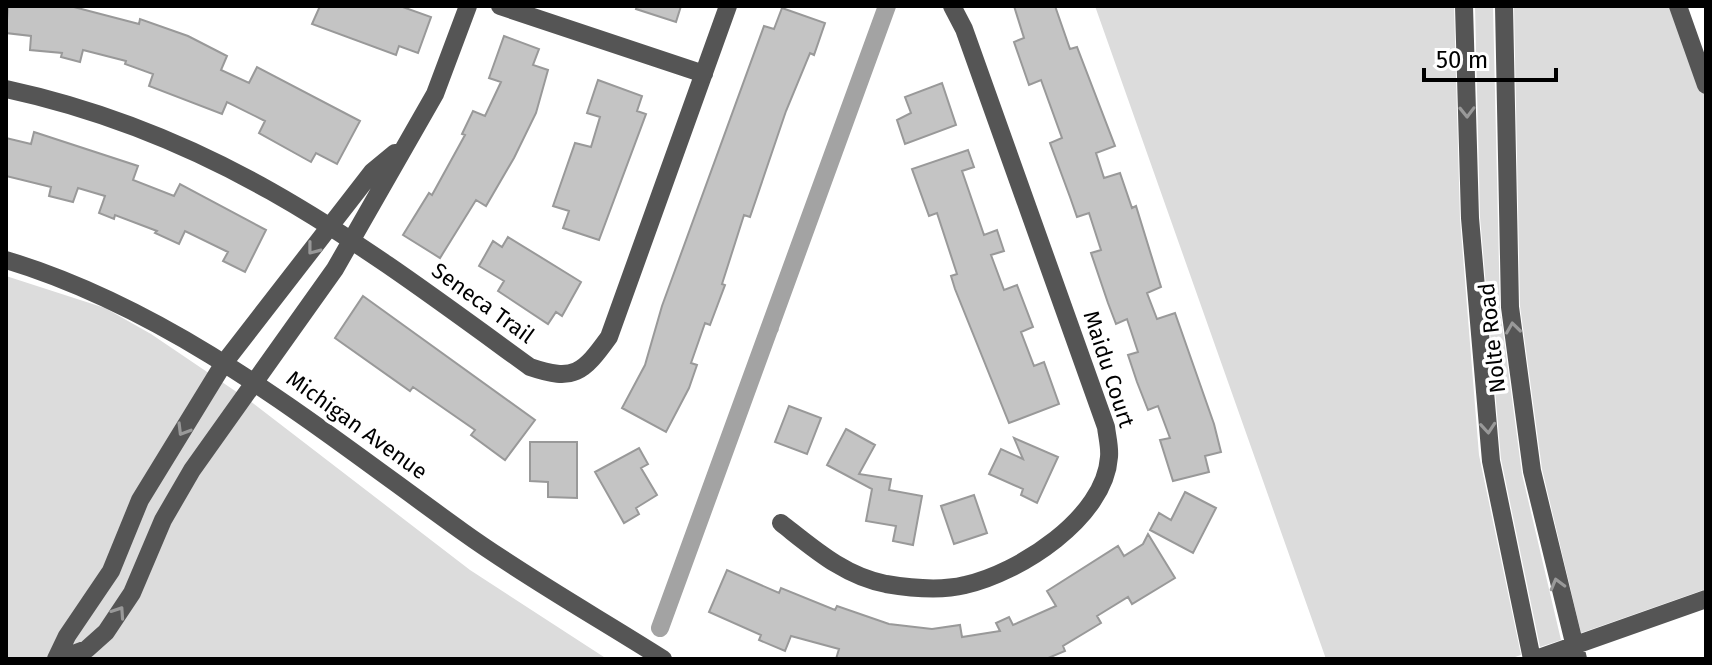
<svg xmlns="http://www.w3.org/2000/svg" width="1712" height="665" viewBox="0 0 1712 665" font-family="'Fira Sans',sans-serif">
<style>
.green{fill:#dcdcdc}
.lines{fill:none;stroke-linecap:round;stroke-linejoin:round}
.stream{stroke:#a3a3a3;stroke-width:5}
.canal{stroke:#a3a3a3;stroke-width:18}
.building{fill:#c4c4c4;stroke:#999;stroke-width:2}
.minor{stroke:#555;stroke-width:18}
.oneway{stroke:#999}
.labels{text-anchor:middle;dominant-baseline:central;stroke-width:7;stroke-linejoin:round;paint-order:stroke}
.street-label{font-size:22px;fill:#000;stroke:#fff}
</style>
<rect width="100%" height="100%" fill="#fff"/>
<path class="green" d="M1095,6h359l6,213 19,236 42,200 -12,4h-183z
M1475,6h18l7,303 22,165 39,166 -21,7 -39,-188 -21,-242z
M1514,6h160l32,89v494l-125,44 -39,-164 -22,-163z
M6,276l99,32 46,26 99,67 220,169 137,89h-601z"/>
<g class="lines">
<path class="stream" d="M771,328l5,2"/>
<path class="canal" d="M660,628l227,-622"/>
</g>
<path class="building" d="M8,6h62l69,18 1,-5 48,17 39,20 -6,14 28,13 8,-16 103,54 -23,43 -21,-11 -5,9 -52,-29 6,-12 -38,-19 -5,12 -73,-28 4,-12 -28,-10 1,-3 -43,-11 -3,12 -19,-5 1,-4 -32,-3 1,-14 -25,-3z
M320,6h80l31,11 -13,36 -19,-7 -3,9 -84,-31z
M637,6h44l-5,16 -40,-13z
M1014,6h41l15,43 7,-2 38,99 -19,7 8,25 16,-5 12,35 4,-2 25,81 -14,6 10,26 18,-6 39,111 7,28 -16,4 4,16 -36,9 -13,-41 10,-2 -12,-32 -10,4 -11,-28 -9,-27 10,-3 -11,-33 -11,5 -8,-21 -17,-50 10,-3 -12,-37 -12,4 -7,-20 -20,-54 12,-5 -21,-58 -12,5 -15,-43 10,-4z
M782,8l43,15 -11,32 -4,-2 -24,58 -36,106 -6,-2 -22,69 3,1 -15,40 -5,-2 -14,40 6,2 -8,23 -23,44 -44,-24 23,-43 17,-59 102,-280 10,3z
M504,36l35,13 -6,16 15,5 -12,43 -22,45 -28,48 -10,-6 -36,58 -37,-23 26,-42 3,2 33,-60 -3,-1 11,-23 12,5 16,-34 -12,-4z
M598,80l44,16 -5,15 9,3 -47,126 -36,-12 6,-17 -16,-5 22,-63 16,4 9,-30 -13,-4z
M942,83l14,42 -51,19 -8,-24 14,-7 -6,-16z
M34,132l104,34 -5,14 41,16 6,-12 86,46 -21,42 -22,-11 5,-9 -43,-21 -6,13 -24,-11 2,-2 -42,-16 -1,4 -15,-6 6,-17 -27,-8 -5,14 -24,-6 2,-9 -45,-11v-38l25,6z
M968,150l6,17 -12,4 22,64 13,-5 7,21 -13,4 13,35 13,-5 16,42 -12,5 13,34 10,-4 15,42 -50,19 -54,-134 -4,-13 6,-2 -20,-61 -8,3 -17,-47z
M508,237l73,45 -19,34 -6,-4 -8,12 -50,-33 6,-10 -25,-15 14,-25 9,6z
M363,296l172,124 -30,40 -34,-25 4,-5 -62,-43 -3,4 -75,-53z
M789,406l32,12 -14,36 -32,-12z
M846,429l29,16 -16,29 32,5 -2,11 33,6 -9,49 -20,-4 3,-15 -30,-5 6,-32 -45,-24z
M1014,438l44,19 -21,46 -16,-8 2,-6 -34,-15 12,-25 22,10z
M530,442h47v56l-29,-1v-15l-18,-1z
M639,448l9,16 -7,4 16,27 -21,13 3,6 -15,9 -29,-51z
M1185,492l31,16 -23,45 -43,-23 9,-17 12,7z
M974,495l13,38 -33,11 -13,-38z
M1148,534l27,44 -43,26 -4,-7 -31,19 4,7 -38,23 2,5 -19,8h-210l3,-10 -48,-13 -6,15 -26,-11 2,-5 -52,-23 18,-42 52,23 2,-5 54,22 2,-4 52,18 43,5 28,-4 2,12 38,-6 -4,-8 13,-6 4,8 43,-19 -9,-15 71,-45 6,10 19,-12z"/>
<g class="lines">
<path class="minor" d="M500,6l204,68
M1464,6l6,212 21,243 41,198
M1504,6l6,301 22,164 46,188
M1678,6l28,79
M6,89c213,46 352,153 524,278 44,15 53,6 79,-30l119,-331
M6,260c172,52 313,169 457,272 64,46 134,85 200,127
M781,523c32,25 63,53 105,61 24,4 55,7 79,1 54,-12 140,-67 144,-128 1,-10 -2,-21 -3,-30l-142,-398 -12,-23
M56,659l11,-23 44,-65 29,-71 84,-137 148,-191 23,-19
M60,659l27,-10 19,-17 26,-39 31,-73 29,-50 143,-201 100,-175 33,-88
M1536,659l170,-60"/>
</g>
<defs><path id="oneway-chevron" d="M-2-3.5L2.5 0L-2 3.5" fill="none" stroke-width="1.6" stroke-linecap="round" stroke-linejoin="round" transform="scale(2)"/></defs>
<g class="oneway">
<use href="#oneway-chevron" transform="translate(1467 112) rotate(89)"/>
<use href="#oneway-chevron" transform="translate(313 249) rotate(128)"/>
<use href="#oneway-chevron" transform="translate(1513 328) rotate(-98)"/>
<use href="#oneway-chevron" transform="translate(1488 428) rotate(85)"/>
<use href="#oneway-chevron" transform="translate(183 430) rotate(121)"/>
<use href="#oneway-chevron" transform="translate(1557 584) rotate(-105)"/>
<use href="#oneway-chevron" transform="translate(119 612) rotate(-56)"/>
</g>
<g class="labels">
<g class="street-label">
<text transform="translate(483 303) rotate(36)">Seneca Trail</text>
<text transform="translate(1492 338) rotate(-96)">Nolte Road</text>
<text transform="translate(1109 369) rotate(72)">Maidu Court</text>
<text transform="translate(357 425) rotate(36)">Michigan Avenue</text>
</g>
</g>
<rect width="1712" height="665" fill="none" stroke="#000000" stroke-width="16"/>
<path d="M1424 68v12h132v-12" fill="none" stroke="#000000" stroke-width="4"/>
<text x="1436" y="68" font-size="24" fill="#000000" stroke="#ffffff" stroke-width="6" paint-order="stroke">50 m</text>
</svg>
